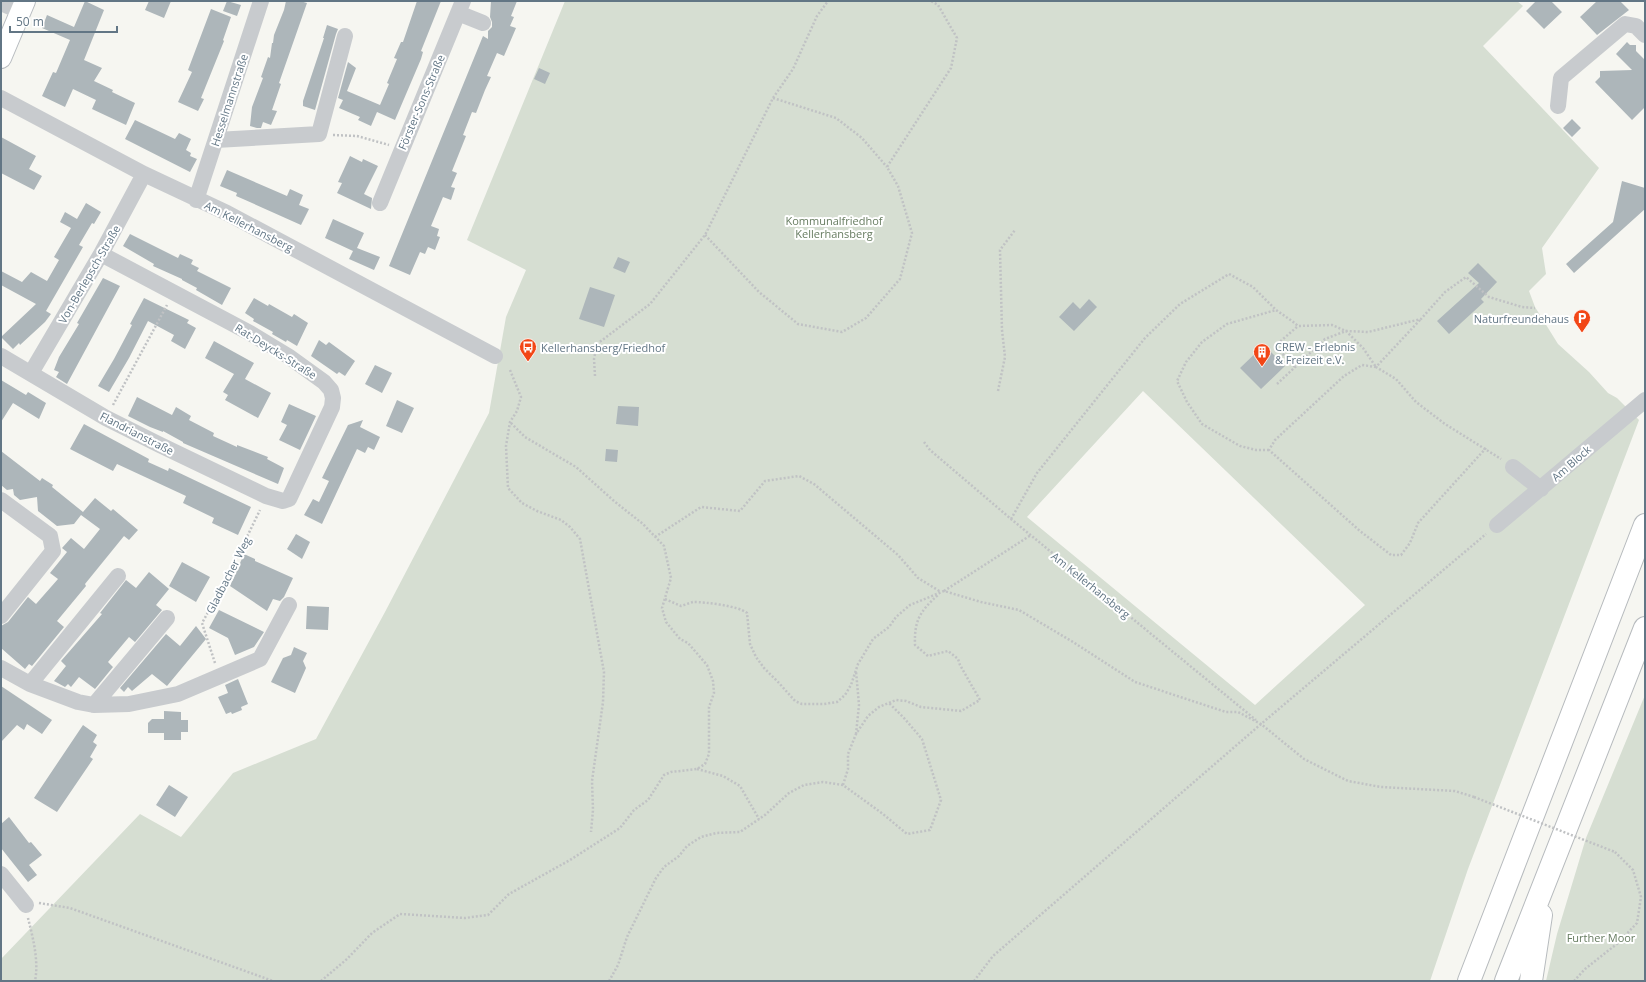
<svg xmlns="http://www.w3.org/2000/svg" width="1646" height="982" viewBox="0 0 1646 982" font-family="'Open Sans',sans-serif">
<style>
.green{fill:#d6ded2;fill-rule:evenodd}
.building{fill:#adb6ba}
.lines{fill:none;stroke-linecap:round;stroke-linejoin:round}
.major-casing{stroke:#b8bcc0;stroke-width:22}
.highway-casing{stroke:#b7bbbe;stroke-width:24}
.path{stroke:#c0c2c4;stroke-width:2.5;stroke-dasharray:2 2;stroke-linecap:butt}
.minor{stroke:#c8cbce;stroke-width:16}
.major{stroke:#fff;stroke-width:20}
.highway{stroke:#fff;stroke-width:22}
.path-bridge{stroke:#c0c2c4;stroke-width:2.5;stroke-dasharray:2 2;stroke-linecap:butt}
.labels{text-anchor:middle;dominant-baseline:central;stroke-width:4;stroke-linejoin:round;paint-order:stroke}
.street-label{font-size:11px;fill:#627685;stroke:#fff}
.park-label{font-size:11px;fill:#677c61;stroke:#fff}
.poi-label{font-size:11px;fill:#627685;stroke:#fff;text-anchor:start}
</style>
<rect width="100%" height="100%" fill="#f6f6f1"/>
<path class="green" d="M565,1h952l6,5 -40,40 116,122 -57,80 4,26 -17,17 6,16 23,37 31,28 19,21 9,5 22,22 -171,449 -38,112h-1429v-22l139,-145 41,23 52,-64 83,-34 69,-127 104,-199 17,-96 20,-47 -59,-30zM1143,391l222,214 -110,100 -228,-188z
M1645,695v286h-99l11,-47 29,-96z"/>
<path class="building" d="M85,1l19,9 -20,50 18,8 -8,13 19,9 -1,2 23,11 -9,22 -34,-16 4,-9 -23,-11 -8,18 -23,-11 11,-24 3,1 14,-33 -28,-12 5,-13 27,12z
M149,1h22l-7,17 -19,-8z
M227,1l14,4 -4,11 -14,-5z
M286,1h14l7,2 -28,80 2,1 -9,26 5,1 -6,14 -8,-3 -2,6h-4l-7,-2 2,-19 11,-29 -2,-1 7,-20 2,1 2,-15h1l1,-8 10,-25z
M417,1h24l-20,50 2,1 -2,7 -26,61 -18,-8 -6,14 -13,-6 2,-3 -21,-9 4,-8 -5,-2 10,-36 8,6 -9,23 33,14 9,-21 -2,-1 10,-24 -3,-1 7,-16h2z
M491,1h26l-6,15 3,1 -4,9 6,2 -12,28 -7,-3 -10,23 4,1 -6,13 -9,23 -4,-1 -9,23 3,1 -14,35 5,2 -6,14 4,1 -4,12 -8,-3 -12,29 8,3 -2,7 3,1 -5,13 -7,-3 -3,7 -5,-2 -10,23 -21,-9 94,-230 5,3v-8l4,-4v-5l-2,-5z
M1536,1h15l11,11 -18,17 -18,-18z
M1597,1h23l9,9 -32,25 -17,-18z
M211,9l20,8 -8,23 1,1 -23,57 3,1 -6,12 -20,-9 14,-30 -4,-2z
M327,25l11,4 -2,5 -21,76 -12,-4v-5l21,-63h-1z
M1627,42l3,3h6v6l9,9v47l-13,13 -37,-38 5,-5v-6l32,-1 -16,-16z
M539,68l11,5 -5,11 -11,-5z
M1572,119l9,9 -9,9 -9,-9z
M135,120l40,19 4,-6 12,6 -5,11 5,3 -1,3 7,3 -7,13 -65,-33z
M1,137l35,19 -7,13 13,7 -8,14 -33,-17z
M350,156l12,6 1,-3 15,7 -14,28 8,4 -1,11 -34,-16 5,-10 -4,-1z
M227,170l60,26 3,-7 13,6 -4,10 10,4 -8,16 -58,-26 -7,-3 1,-3 -17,-7z
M1622,181l23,7v21l-71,64 -8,-9 47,-42z
M86,203l15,9 -7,12 -2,-1 -13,22 4,2 -37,64 5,3 -6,8 -25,23 -1,-2 -6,6 -12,-12 35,-33 -35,-19v-14l21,11 9,-10 16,9 12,-21 -5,-3 17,-29 -11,-6 5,-10 12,7z
M333,219l31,14 -7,15 23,9 -6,13 -25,-11 4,-8 -28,-13z
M130,234l48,24 2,-4 13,6 -2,4 8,4 -2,3 34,17 -9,17 -26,-15 1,-2 -15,-8v-1l-29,-13 1,-2 -31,-18z
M618,257l12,5 -5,11 -12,-5z
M1478,263l19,19 -16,17 3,3 -35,32 -12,-13 42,-38 -11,-10z
M103,278l17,8 -53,98 -11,-7 3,-5 -5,-2 5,-13 20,-33 -2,-1z
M590,287l25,8 -11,32 -25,-8z
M144,298l45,22 -2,3 9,5 -11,21 -14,-8 3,-6 -26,-14 -19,37 -20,34 -11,-6 16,-27 18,-34 -2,-1z
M254,298l14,8 1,-2 23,13 2,-3 14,9 -11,23 -10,-6 -1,2 -14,-8 1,-2 -20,-11 1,-2 -9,-6z
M1089,299l8,8 -23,24 -15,-14 14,-15 7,7z
M319,340l7,5 3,-3 26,19 -10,15 -6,-4 -2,2 -26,-18z
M214,341l40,22 -9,16 26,14 -13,25 -33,-18 3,-5 -5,-3 11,-18 -29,-16z
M1264,345l21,21 -24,23 -21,-21z
M375,365l17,8 -10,20 -17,-9z
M1,380l25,15 2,-3 18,11 -7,16 -26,-16 -12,19z
M137,397l35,18 4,-8 15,9 -2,4 25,13 -1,3 24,11v-2l31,12 -1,2 17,9 -6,16 -95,-41v-1l-20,-11v1l-13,-5 -22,-11z
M397,400l17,8 -12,25 -16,-7z
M289,404l27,12 -16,34 -21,-10 8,-15 -6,-3z
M618,406l21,1 -1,19 -22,-2z
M363,420l-3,7 20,10 -6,13 -6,-3 -3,6 -8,-4 -35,75 -18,-9 9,-16 6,3 10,-21 -7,-3 26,-53z
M84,424l65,35 -1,3 20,9 1,-3 82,39 -13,28 -26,-12 2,-5 -31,-15 3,-7 -69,-32 -4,7 -43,-22z
M606,449l12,1 -1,12 -12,-1z
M1,451l39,30 2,-3 11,7 -1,2 31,25 12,-14 16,13 2,-2 25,21 -9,10 -5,-4 -39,48 1,2 -29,35 7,6 -32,39 -3,-2 -4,5 -24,-21v-22l7,-4 20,-25 8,7 22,-25 -8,-6 17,-21 -5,-4 9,-10 13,11 16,-20 -19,-14 -7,9 -17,2 -19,-15 -1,-14 -17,3 -6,-5 -1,-6 -6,1 -6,-5z
M296,534l14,8 -8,17 -15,-10z
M244,554l11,5v2l38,17 -9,19 -4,4 -7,-2 -6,12 -37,-25z
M182,562l28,15 -14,25 -27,-16z
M149,572l20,17 -13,16 6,5 -27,32 -6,-5 -21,25 5,5 -18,22 -16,-12 -8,10 -3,-3 -3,3 -11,-6 12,-15 -5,-5 41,-47 -2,-1 26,-33 10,8z
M307,606l22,1 -1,23 -22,-1z
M219,610l45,22 -10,15 -19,8 -7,-17 -19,-10z
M196,626l10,13 -39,47 -15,-12 -20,17 -4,-4 -4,5 -4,-4 46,-54 14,12z
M294,647l13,6 -4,8 3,7 -11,25 -24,-11 12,-24 8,-3z
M238,679l10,25 -7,3 1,3 -10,4 -1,-2 -5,2 -8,-17 10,-4 -3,-8z
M1,686l51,34 -10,14 -15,-10 -3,6 -7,-5 -16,17z
M164,711l17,1v8h7v12h-7v8h-17v-7h-16v-10l4,-4h12z
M83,725l14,10 -4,7 4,3 -7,12 3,2 -36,53 -23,-14z
M169,785l19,12 -13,20 -19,-12z
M9,817l20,26 2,-1 11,13 -13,10 8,10 -9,7 -27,-34v-24z"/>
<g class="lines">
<g class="major-casing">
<path id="major" d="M1,58l24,-57"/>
</g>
<g class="highway-casing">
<path id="highway" d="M1469,981l176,-456
M1506,981l139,-353
M1531,981l10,-66"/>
</g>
<path class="path" d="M773,98l63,20 26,20 25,29
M333,135l24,1 32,9
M705,235l54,57 39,32 44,8 24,-14 34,-39 12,-46 -14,-47 -11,-19 64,-99 6,-30 -19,-33 -7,-4
M1420,320l-44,47 20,12 20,23 29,22 56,35
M1295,367l-20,-21 23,-20
M1376,367l-14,-2 -18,11 -69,64 -6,10 91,81 31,24h10l9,-12 8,-20 68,-75
M510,370l11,27 -4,14 -7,11 -4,24 2,42 14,15 15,8 24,9 9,7 10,12 24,133 -1,30 -11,79 1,29 -2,22
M595,376l-1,-17 3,-15 53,-40 55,-69 68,-137 20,-29 24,-53 11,-15
M1277,384l48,-45 21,-8 17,17 13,19
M998,391l7,-34 -3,-27 -2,-80 15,-20
M113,405l54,-100
M924,442l6,8 81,69 245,201
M1269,450h-13l-16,-4 -38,-22 -15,-22 -10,-21 9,-19 16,-20 25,-18 49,-14
M1011,519l26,-46 108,-135 35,-34 49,-30 24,13 23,23 16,11 6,5 34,-1 14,6 22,1 53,-13 24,-27 21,-15 23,20 33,10 13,1
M655,537l46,-30 39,4 25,-30 34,-5 15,8 84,71 20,23 23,14
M944,591l87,-56
M665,599l16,7c4,-1 8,-3 12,-4 12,0 46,4 54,11l3,31 6,13 8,11 15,15 16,18 7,3h22l13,-2 8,-7 6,-10 7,-21 15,-25 16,-12 7,-10 14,-12 34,-14 37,11 38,8 54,32 62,40 91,30h12l23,12 43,35 44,22 33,6 74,4 19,6
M215,663l-13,-40 24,-43 34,-70
M856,734l3,-29 -3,-34
M697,769l26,7 17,10 19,33
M843,785l5,-16v-15l8,-20 12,-18 11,-9 17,-7 10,1 15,6 40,4 19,-11 -20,-35 -2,-6 -10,-8 -20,5 -13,-11c-1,-24 5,-34 23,-50
M39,903l31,5 203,73
M28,918c5,20 11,43 7,63
M321,981l26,-22 25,-26 28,-19 65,4 23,-3 21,-21 61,-34 50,-32 14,-18 14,-10 16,-25 7,-3 26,-3 8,-5 4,-10v-47l5,-14 -1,-12 -6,-16 -19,-22 -8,-4 -14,-17 -4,-14 9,-30 -7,-32 -21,-22 -29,-23 -38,-34 -51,-30 -15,-15
M609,981l9,-16 9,-28 29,-59 8,-11 15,-11 8,-10 14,-9 15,-4 24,-1 25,-17 24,-22 15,-8 19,-3 20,3 40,29 24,20 23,-4 11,-30 -19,-61 -18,-21 -15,-15
M974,981l19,-25 268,-232 225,-190
M1574,981l11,-12 33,-26 19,-20 4,-26 -8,-27 -18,-18"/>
<path class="minor" d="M1,3l20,9
M458,13l25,10
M1,98l143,76 83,39 268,143
M1558,106l3,-28 64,-54 11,2 9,9
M216,140l103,-6 26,-98
M196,200l65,-199
M380,203l83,-202
M1,356l105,62 54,27 106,51 17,5 6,-2 43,-92 1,-9 -2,-8 -7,-8 -36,-26 -38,-23 -149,-79
M31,373l70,-119 43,-80
M1513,467l28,22
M1,500l49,36 3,15 -52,65
M1497,525l148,-125
M1,668l29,16 48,18 16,3 35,-1 49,-10 82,-35 29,-54
M30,684l88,-108
M94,705l73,-87
M1,874l25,31"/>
<use href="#major" class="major"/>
<use href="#highway" class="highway"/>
<path class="path-bridge" d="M1474,797l141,55"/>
</g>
<defs>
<g id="parking-pin" transform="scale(0.9)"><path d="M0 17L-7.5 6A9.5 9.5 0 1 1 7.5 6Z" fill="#f24616" stroke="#fff"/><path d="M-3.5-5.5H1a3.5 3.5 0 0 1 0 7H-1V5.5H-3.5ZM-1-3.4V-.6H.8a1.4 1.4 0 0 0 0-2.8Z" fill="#fff"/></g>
<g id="bus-pin" transform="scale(0.9)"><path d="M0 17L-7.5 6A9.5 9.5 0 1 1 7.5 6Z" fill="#f24616" stroke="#fff"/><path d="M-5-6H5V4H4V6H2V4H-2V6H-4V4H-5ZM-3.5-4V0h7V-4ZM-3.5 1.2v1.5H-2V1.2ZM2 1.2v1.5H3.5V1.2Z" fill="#fff"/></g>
<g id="building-pin" transform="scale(0.9)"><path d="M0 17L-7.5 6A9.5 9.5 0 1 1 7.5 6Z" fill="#f24616" stroke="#fff"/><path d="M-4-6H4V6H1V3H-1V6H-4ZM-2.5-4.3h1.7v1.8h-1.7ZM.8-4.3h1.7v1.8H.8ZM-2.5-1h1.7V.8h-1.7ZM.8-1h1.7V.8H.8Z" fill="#fff"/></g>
</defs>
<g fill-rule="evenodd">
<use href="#parking-pin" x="1582" y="318"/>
<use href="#bus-pin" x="528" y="347"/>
<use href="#building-pin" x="1262" y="352"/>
</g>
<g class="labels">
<g class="street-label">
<text transform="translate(229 100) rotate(-72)">Hesselmannstraße</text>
<text transform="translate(421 102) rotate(-67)">Förster-Sons-Straße</text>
<text transform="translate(249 226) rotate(27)">Am Kellerhansberg</text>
<text transform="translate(89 274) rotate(-60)">Von-Berlepsch-Straße</text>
<text transform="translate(276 351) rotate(32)">Rat-Deycks-Straße</text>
<text transform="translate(137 433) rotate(27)">Flandrianstraße</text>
<text transform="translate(1571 463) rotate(-41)">Am Block</text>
<text transform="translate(228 575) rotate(-63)">Gladbacher Weg</text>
<text transform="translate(1091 585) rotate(39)">Am Kellerhansberg</text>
</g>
<g class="park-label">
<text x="834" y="220">Kommunalfriedhof<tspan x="834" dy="13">Kellerhansberg</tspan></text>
<text x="1601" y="937">Further Moor</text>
</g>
<g class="poi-label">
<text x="1569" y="318" text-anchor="end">Naturfreundehaus</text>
<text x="1275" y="346">CREW - Erlebnis<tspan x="1275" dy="13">&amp; Freizeit e.V.</tspan></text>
<text x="541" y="347">Kellerhansberg/Friedhof</text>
</g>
</g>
<rect width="1646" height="982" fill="none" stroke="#627685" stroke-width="4"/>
<path d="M10 26v6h107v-6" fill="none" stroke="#627685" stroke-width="2"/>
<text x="16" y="26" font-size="12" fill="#627685" stroke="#ffffff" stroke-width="3" paint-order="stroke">50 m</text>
</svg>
